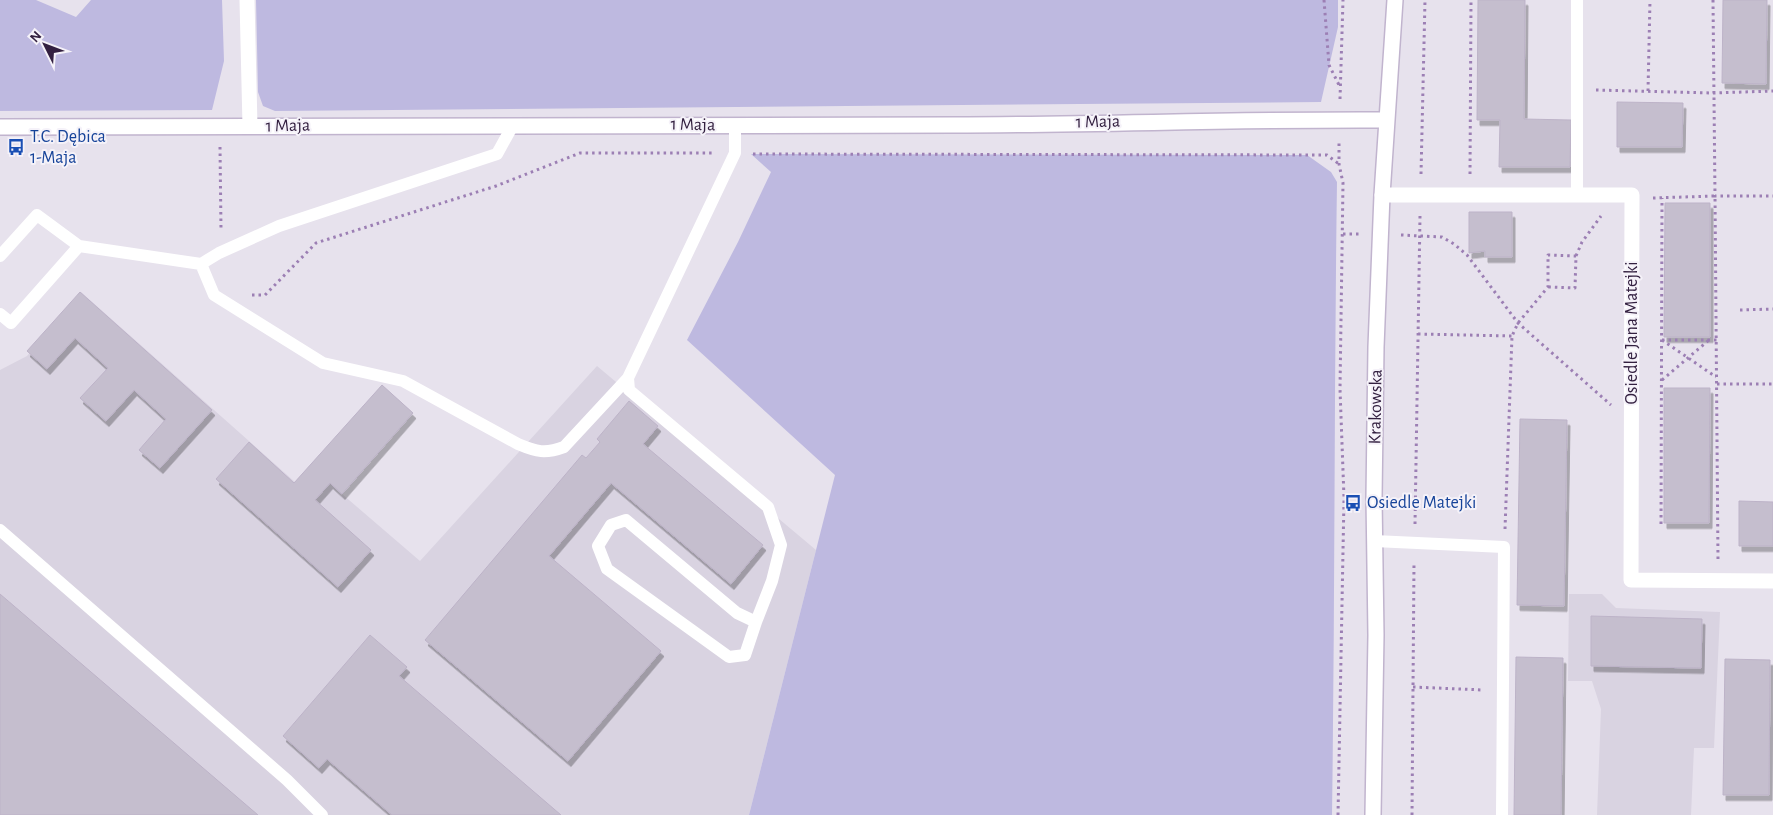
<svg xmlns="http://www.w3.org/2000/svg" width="1773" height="815" viewBox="0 0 1773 815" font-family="'Alegreya Sans',sans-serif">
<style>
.built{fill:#d9d3e1}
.green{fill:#beb9e0}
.building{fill:#c5bece;stroke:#bdb3c8;filter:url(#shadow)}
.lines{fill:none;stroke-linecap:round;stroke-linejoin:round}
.secondary-casing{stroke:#c1b4ce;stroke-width:18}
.path{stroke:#9c7fb4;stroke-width:3;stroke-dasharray:2.5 4;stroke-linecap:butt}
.lane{stroke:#fff;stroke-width:12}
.street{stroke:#fff;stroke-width:15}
.secondary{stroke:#fff;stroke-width:15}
.labels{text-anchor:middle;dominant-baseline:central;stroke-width:4;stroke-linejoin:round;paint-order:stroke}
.street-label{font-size:18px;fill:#332040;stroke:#f5f2f9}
.transit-label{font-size:18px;fill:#164399;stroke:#f5f2f9;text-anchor:start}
</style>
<defs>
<filter id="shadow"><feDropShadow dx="3" dy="5.5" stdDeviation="0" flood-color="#0004"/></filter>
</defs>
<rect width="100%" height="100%" fill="#e7e2ed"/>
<path class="built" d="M81,292l214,190 87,-97 31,28 -71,81 78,67 177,-195 219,184 -67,265h-749v-445l27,-14z
M1569,594h33l14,14 104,4 -6,136h-20l-3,67h-94l4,-106 -9,-28h-24z"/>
<path class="green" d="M0,0h36l40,17 15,-17h131l2,61 -12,49 -212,1z
M256,0h1082v27l-17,75 -1046,9 -12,-5 -5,-14z
M751,154l556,1 24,17 6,10c-3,211 -2,422 -5,633h-583l86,-340 -148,-135 51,-98 33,-70z"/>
<path class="building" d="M1478,0h47l-1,119 47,1 -1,47h-71l1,-47h-23z
M1723,0h44l-1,84 -44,-1z
M1617,102l66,1 -1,44h-65z
M1665,203h45v134h-46z
M1469,212h43v45h-27v-6l-16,2z
M80,292l132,118 -52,58 -21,-18 27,-31 -32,-29 -28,31 -26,-23 28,-30 -33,-30 -28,31 -20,-18z
M382,385l31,28 -71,81 -12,-11 -15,17 56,50 -33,37 -122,-108 33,-37 45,41z
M1664,388h46l-1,135h-45z
M629,401l29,25 -15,18 120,101 -32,39 -120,-101 -62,73 112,95 -93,110 -143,-121 157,-185 4,3 14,-16 -3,-3z
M1520,419l47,1 -3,186 -47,-1z
M1739,501l34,1v44h-34z
M0,594l258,221h-258z
M1591,616l111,3 -1,49 -110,-2z
M370,635l37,32 -8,9 162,139h-169l-65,-56 -8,9 -36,-32z
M1516,657l47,1 -2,157h-47z
M1725,659l45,1 -1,135h-46z"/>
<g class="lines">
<g class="secondary-casing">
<path id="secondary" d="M0,127c318,-2 636,-2 954,-2 144,0 288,-6 432,-5
M1373,815l3,-180 -2,-137 2,-151 6,-152 13,-195"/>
</g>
<path class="path" d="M1324,0l5,65 11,22
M1713,0l2,196h58
M1596,90l117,3 60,-2
M1648,91l2,-91
M1340,99l3,-99
M220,147l1,83
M753,154l574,1 12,9
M1421,174l4,-174
M1470,174l1,-174
M1653,198l62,-2 3,364
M1343,234h17
M1401,235l41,2 12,7 13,11 51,68 93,82
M1576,256l6,-14 19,-26
M252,295h13l51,-52 180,-57 84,-33h134
M1740,310l33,-1
M1418,334l94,2
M1662,340l54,37
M1662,340h55
M1662,380l47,-40
M1717,384h56
M1415,524l5,-308
M1661,524l1,-326
M1505,529l7,-193 6,-13 30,-36v-32l28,1 -1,32 -27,-1
M1413,687l70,3
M1338,815l6,-317 -4,-109 3,-206 -4,-19v-23
M1412,815l2,-252"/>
<path class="lane" d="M1577,195v-195
M0,256l37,-41 42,31 122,18 18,-11 60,-27 218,-72 16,-29
M201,264l13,31 109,68 80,18 115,63c19,8 27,10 46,3l64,-69 107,-225v-27
M0,314l11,9 68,-77
M628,378l1,12 139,117 13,38 -9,36 -16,41 -19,-9 -111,-93 -15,5 -13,21 9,23 122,88 16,-2 11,-33
M0,530l287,250 35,35
M1374,541l130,6 -2,268"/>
<path class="street" d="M247,0l3,126
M1382,195h250l-1,385 142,1"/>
<use href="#secondary" class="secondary"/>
</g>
<defs>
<g id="bus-bare" transform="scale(1.35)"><path d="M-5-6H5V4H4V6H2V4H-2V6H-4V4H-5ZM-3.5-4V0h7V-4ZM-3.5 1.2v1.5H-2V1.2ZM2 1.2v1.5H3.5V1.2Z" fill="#1a4fb4" stroke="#f5f2f9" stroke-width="2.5" paint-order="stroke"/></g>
</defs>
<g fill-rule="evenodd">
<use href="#bus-bare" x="16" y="147"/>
<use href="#bus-bare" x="1353" y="503"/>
</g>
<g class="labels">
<g class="street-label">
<text transform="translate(1098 122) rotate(-1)">1 Maja</text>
<text transform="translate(693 125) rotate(1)">1 Maja</text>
<text transform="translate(288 126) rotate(-1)">1 Maja</text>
<text transform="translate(1632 333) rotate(-90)">Osiedle Jana Matejki</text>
<text transform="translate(1376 407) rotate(-89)">Krakowska</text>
</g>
<g class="transit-label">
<text x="30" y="137">T.C. Dębica<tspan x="30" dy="21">1-Maja</tspan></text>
<text x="1367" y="503">Osiedle Matejki</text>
</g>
</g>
<g transform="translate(45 45) rotate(312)" stroke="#f5f2f9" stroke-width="4" paint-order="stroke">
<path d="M0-4L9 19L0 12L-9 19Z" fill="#332040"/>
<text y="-8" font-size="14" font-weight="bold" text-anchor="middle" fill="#332040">N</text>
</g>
</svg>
